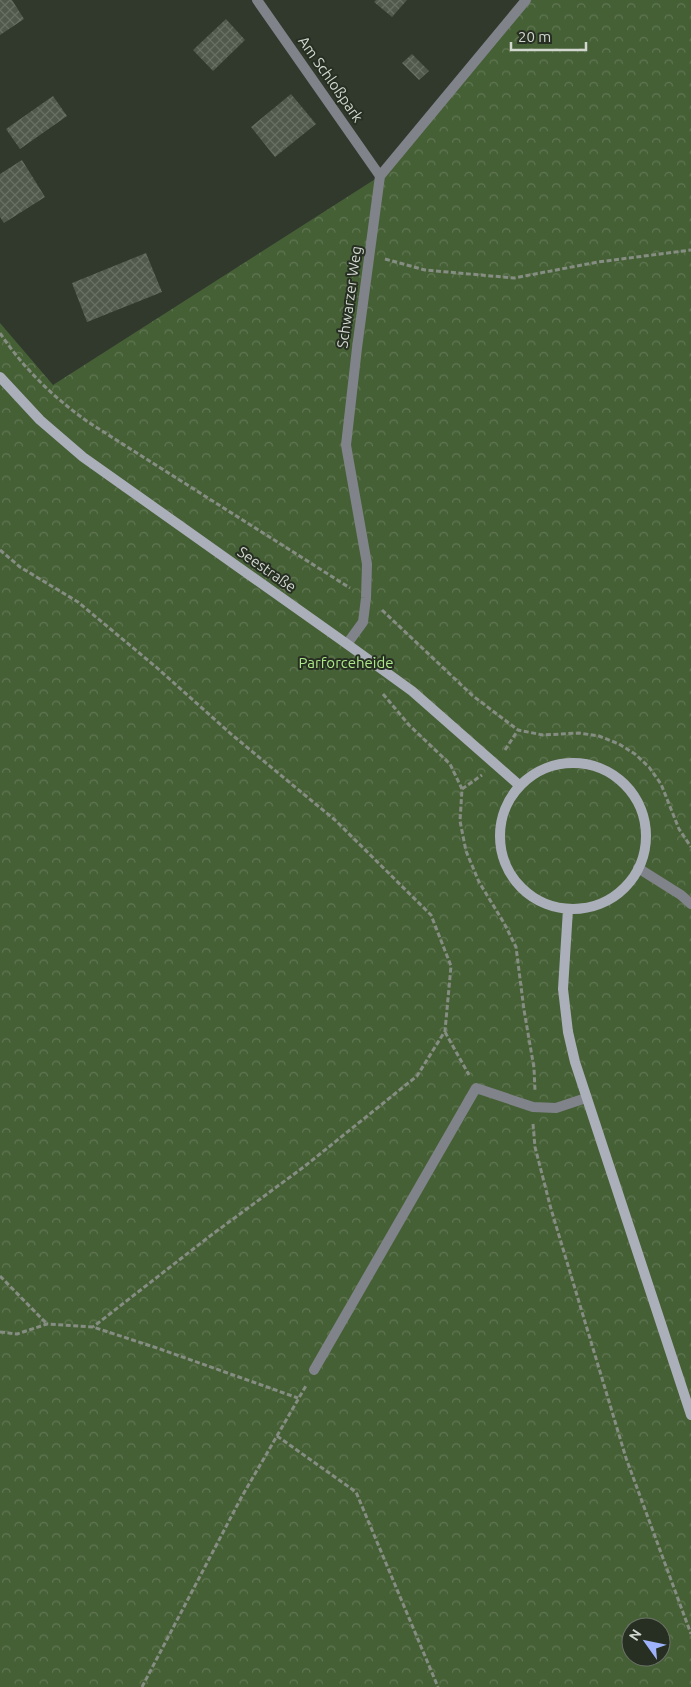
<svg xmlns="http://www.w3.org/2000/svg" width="691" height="1687" viewBox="0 0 691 1687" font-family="Ubuntu,sans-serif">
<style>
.forest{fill:url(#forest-crowns);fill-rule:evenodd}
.building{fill:url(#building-cross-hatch)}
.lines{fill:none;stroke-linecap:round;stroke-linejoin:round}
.path{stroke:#868d83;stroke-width:3;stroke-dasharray:5 2.5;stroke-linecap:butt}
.service{stroke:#81838a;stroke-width:10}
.minor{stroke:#81838a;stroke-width:10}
.tertiary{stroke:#81838a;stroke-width:10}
.secondary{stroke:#abafba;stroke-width:10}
.labels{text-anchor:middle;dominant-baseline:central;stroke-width:4;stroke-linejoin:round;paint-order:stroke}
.street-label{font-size:15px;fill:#d1d7cf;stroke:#272f23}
.park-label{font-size:15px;fill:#ace986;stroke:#272f23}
</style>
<defs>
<pattern id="forest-crowns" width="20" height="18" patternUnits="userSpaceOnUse" patternTransform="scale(1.25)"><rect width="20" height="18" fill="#466036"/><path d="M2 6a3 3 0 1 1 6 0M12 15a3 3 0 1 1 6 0" fill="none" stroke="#607652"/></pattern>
<pattern id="building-cross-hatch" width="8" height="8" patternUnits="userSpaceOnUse" patternTransform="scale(1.25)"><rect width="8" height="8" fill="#50594b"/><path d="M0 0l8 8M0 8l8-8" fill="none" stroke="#687064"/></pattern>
</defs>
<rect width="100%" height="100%" fill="#31392d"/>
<path class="forest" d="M526,0h165v1687h-691v-1364l53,62 327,-209zM631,1627h30v30h-30z"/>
<path class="building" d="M0,0h12l12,19 -24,16z
M376,0h31l-15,17 -18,-15z
M226,19l19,21 -32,31 -20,-21z
M412,54l17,17 -10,9 -17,-17z
M291,94l25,30 -41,33 -24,-30z
M53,96l14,20 -47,33 -14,-20z
M22,160l23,37 -41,26 -4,-6v-43z
M146,253l16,39 -75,30 -15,-39z"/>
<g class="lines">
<path class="path" d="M385,259l40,11 89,8 84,-16 93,-12
M0,333c24,36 53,64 88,89l262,166
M0,550l20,17 58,35 78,65 75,67 104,86 96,95 20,51 -6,65 -28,45 -112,90 -95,70 -117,91
M382,610l91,86 45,34 25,5 36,-2 20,3 20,8 16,10 14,13 12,17 18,45 12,18
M383,694l26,31 41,39 12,25 -2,32 6,30 13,31 25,41 12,24 8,63 10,58 1,23
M505,750l13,-20
M462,789l20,-14
M445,1032l24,43
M533,1124l2,23 16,62 75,249 65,176
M0,1276l47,48
M0,1332l17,2 30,-10 46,3 67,22 138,49
M277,1436l79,56 82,195
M142,1687l99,-189 66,-114"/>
<path class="service" d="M314,1370l162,-282 57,19 23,1 30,-10"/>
<path class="minor" d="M257,0l123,176
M347,644l16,-22 3,-24 1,-34 -21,-119 11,-97 23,-172 146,-176"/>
<path class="tertiary" d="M638,868l43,27 10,9"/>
<path class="secondary" d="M0,377l40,43 43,37 264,187 65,47 107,94
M500 836a73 73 0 1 1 146 0a73 73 0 1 1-146 0Z
M568,909l-5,80 5,43 7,30 116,353"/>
</g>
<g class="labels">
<g class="street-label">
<text transform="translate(331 79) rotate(55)">Am Schloßpark</text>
<text transform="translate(349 297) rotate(-82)">Schwarzer Weg</text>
<text transform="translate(267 569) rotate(35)">Seestraße</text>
</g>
<g class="park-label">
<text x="346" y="662">Parforceheide</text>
</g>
</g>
<g transform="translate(646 1642) rotate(303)"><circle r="24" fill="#272f23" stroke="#6b7268"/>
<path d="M0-4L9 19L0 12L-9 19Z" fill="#9fb3fd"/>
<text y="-8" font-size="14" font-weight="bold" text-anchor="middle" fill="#d1d7cf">N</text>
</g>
<path d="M511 42v8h75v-8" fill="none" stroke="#d1d7cf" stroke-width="2.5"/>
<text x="518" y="42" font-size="15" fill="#d1d7cf" stroke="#272f23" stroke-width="4" paint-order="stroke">20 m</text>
</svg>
